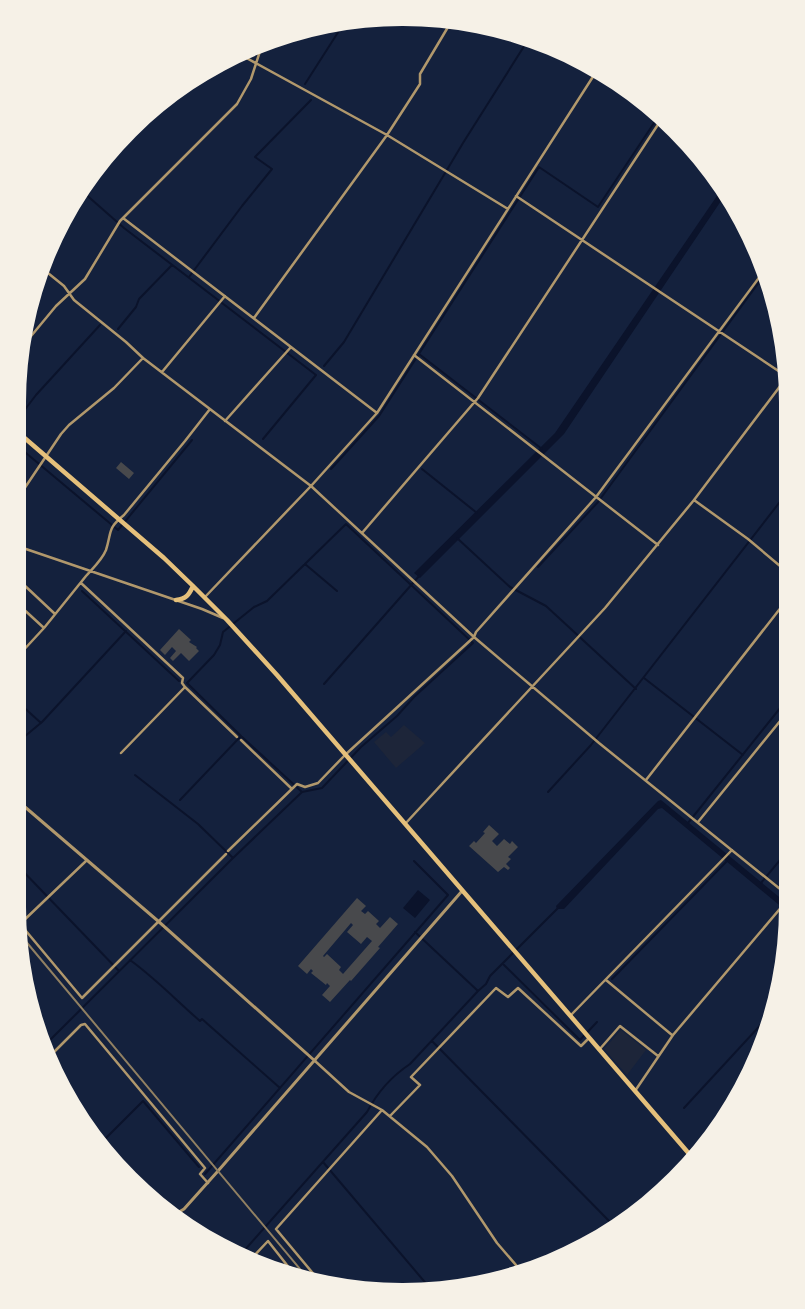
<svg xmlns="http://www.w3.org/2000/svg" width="805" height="1309" viewBox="0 0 805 1309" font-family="'Work Sans',sans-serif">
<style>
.green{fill:#1d2539}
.water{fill:#0b132b}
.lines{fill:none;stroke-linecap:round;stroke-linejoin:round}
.stream{stroke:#0b132b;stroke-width:2}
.building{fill:#48494c;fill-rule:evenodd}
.minor{stroke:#b1986c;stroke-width:2.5}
.tertiary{stroke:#b1986c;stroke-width:3}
.trunk{stroke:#e5c07b;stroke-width:4.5}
.rail{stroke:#918062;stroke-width:2}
</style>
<rect width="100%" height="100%" fill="#14213d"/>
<path class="green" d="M404,725l21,18 -29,25 -22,-26 12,-10 5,5z
M621,1030l25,20 -19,25 -23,-26z"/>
<path class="water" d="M721,190l4,5 -161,239 -144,144 -6,-5 141,-140z
M661,800l123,101v8l-122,-101 -4,1 -94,100h-7l-1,-3 102,-105z
M418,890l12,10 -15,18 -12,-10z"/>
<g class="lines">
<path class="stream" d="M305,84l39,-61
M83,192l41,36 192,147 -53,64
M189,277l53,-71 30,-37 -17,-12 56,-57
M118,329l18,-22 3,-8 33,-34
M419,354l123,95
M324,366l20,-24 119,-199 65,-103
M20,416l16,-21 64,-70
M20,448l98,82 74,-90
M331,469l48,-53 160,-249 59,40 60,-90
M422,469l55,44
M457,538l53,49 36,19 90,83
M305,564l32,27
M538,567l60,-65 167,-228
M82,591l97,90
M644,678l99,77
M324,684l96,-109
M19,703l22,20
M18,742l24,-20 84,-91
M135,775l63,49 34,33
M548,792l43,-47 195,-251
M180,800l61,-64
M688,823l97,-121
M18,866l101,105
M761,883l24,-29
M130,960c25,18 47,41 70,61l2,-2 78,69
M503,964l77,76 17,-18
M612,979l115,-118
M478,991l8,-7 4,-8 69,-69
M432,1041l183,186
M46,1044l187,-186 69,-66 20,-4 39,-41 36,-31 17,-19 59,-54 -127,-119 -79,77 -13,6 -31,25 -3,13 -6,10 -27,28 54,53 61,56
M684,1108l84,-91
M100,1144l43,-43 56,66
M323,1162l106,125
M205,1174l243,-279 -34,-34
M243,1252l124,-140c10,-19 25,-36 43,-48l68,-73 -63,-59"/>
</g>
<path class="building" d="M121,462l13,11 -5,6 -13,-11z
M179,629l12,11 -2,2 8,5 -1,1 3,3 -10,10 -8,-8 -8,8 -3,-3 6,-7 -4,-4 -7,8 -5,-5z
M489,825l10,9 -7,7 5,5 7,-7 6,5 2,-3 6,6 -10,10 3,2 -5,5 4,4 -2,2 -4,-3 -6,5 -29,-26 5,-5 2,2 9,-10 -2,-1z
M357,898l9,8 -5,5 4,3 3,-3 11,10 -3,3 4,4 10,-11 8,7 -20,23 2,1 -29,33 -1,-1 -20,22 -8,-7 8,-9 -3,-3 -1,2 -15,-12 2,-2 -2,-2 -4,5 -9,-8zM351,923l2,2 -6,7 14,12 6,-7 5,4 -29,33 -4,-4 2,-3 -14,-13 -3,3 -1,-1z"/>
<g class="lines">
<path class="minor" d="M241,55l146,80 121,74
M516,196l270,180
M123,218l254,195
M43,269l21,17 10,14 52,42 17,16 168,128 163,151 125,106 186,150
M254,318l133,-183 33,-51v-10l31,-52
M22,347l34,-41 29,-27 35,-58 117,-117 14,-25 11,-34
M414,355l244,190
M162,372l63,-76
M225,421l66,-74
M20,495l41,-61 8,-9 45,-37 29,-30
M694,500l54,39 38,32
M362,533l116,-135 183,-278
M20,547l182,62 21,9
M81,583l102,95 -1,5 3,4 52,50
M19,588l4,-4 32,30
M205,597l106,-111 66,-73 219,-341
M19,605l25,23
M19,655l25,-27 42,-52c7,-8 16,-16 20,-26 6,-19 1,-21 18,-35l61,-74 25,-32
M241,740l51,49
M121,753l64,-66
M646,780l140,-179
M698,822l87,-107
M405,824l200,-216 89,-108 93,-123
M228,851l69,-67 8,3 13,-4 27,-28 129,-118 2,-5 120,-135 168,-226
M20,924l66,-63
M21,925l61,73 144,-144
M606,980l66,55
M571,1015l161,-165
M599,1050l21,-24 38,30
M51,1055l30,-30 4,-1 120,144 -5,6 8,9
M315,1061l34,31 33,18 45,37 25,29 45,67 25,29
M635,1091l38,-56 111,-131
M390,1116l30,-31 -9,-8 85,-89 12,9 10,-9 63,58 8,-8
M253,1257l15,-16 26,33
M316,1277l-40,-48 106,-119"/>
<path class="tertiary" d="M18,801l140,120 157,140
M174,1215l10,-6 34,-38 244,-280"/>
<path class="trunk" d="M20,434l144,124 29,28 34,34 50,55 414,481
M176,600c10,-1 13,-5 17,-14"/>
<path class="rail" d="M23,938l282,337"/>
</g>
<path d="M0 0H805V1309H0ZM402 26H403A376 376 0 0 1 779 402V907A376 376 0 0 1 403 1283H402A376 376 0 0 1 26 907V402A376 376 0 0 1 402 26Z" fill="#f6f1e7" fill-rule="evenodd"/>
</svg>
